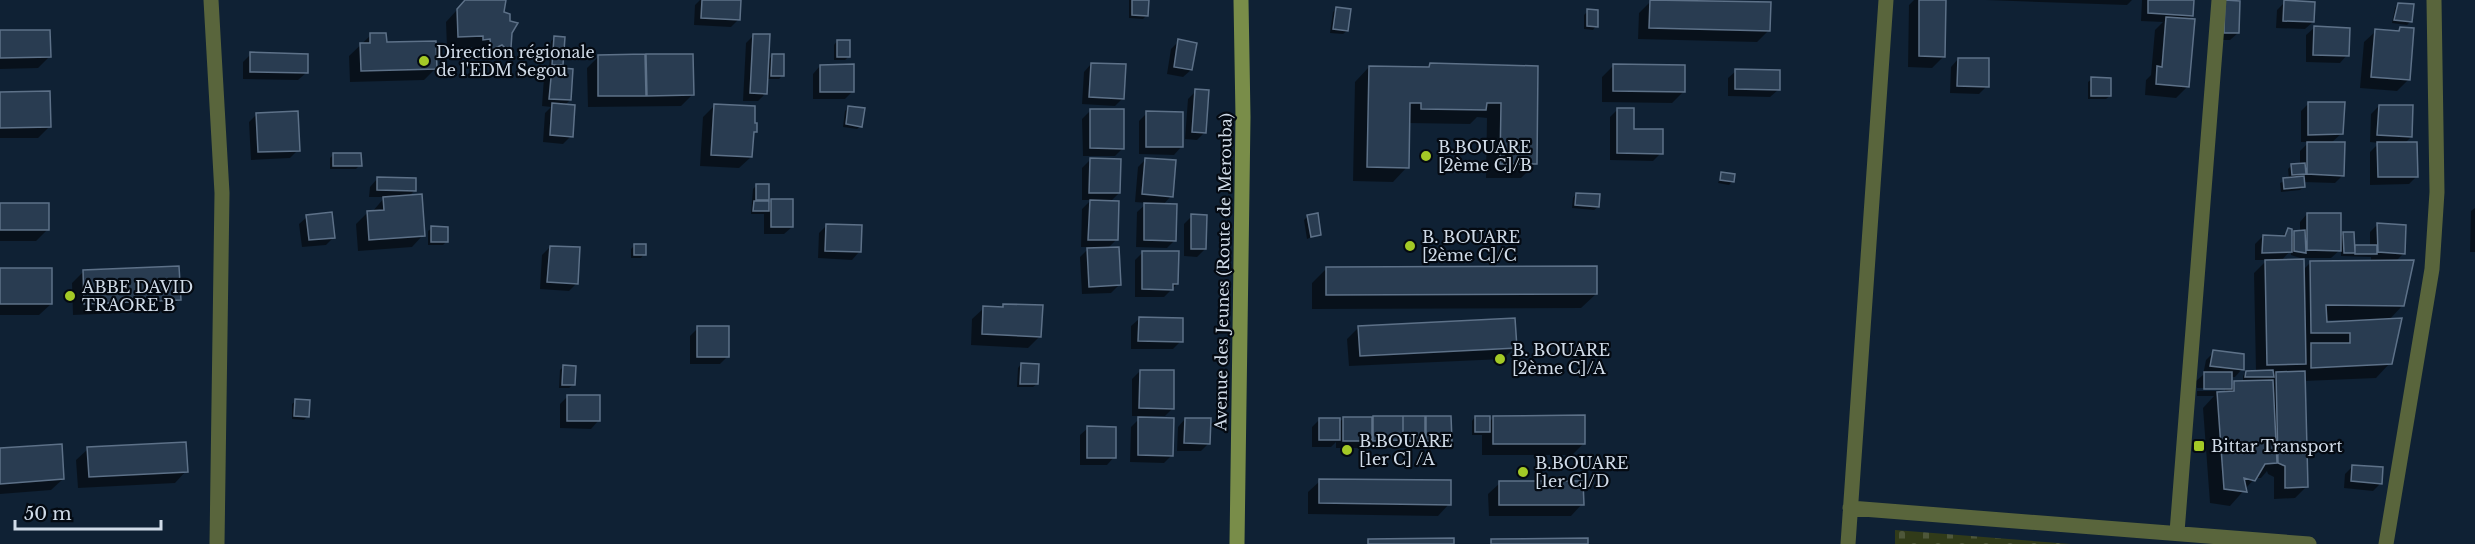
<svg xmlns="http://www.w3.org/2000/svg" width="2475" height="544" viewBox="0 0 2475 544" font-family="'Libre Baskerville',serif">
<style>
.cemetery{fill:url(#cemetery-stones)}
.shadow{fill:#0007;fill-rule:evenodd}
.building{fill:#293c51;stroke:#5d7188;stroke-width:1.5}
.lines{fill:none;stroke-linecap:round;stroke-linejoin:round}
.street{stroke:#59653c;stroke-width:15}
.secondary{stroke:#798d49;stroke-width:15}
.poi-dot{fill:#a3c926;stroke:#040a12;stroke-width:2}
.labels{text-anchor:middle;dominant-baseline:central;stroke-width:4.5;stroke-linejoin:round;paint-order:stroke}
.poi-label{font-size:16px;fill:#d0dbe8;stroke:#040a12;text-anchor:start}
.street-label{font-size:16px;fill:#d0dbe8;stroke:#040a12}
</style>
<defs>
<pattern id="cemetery-stones" width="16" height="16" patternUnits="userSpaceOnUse" patternTransform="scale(1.5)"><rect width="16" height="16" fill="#313b19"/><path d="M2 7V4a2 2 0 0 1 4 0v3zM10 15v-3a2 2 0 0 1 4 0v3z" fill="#4e573a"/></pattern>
</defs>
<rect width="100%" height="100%" fill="#0f2134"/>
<path class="cemetery" d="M1895,530l176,14h-176z"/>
<path class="shadow" d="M466,0h39l-3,13 9,19 -1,15 -12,12 -9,-3 -9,4 -1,-10 -7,1v-4l-25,1 -1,-26z
M700,0h40l-1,19 -8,8 -37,-2 1,-20z
M1129,0h18v15l-4,4 -14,-1z
M1914,0h30v56l-12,12 -24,-1 1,-62z
M1986,0h146l-5,5z
M2142,0h51l-1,16 -5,4 1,66 -12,12 -31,-3 1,-15 5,-5 4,-45 8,-8 -22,-1z
M1651,1l118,29 -12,12 -119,-3 1,-26z
M2285,2l28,20 -8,7 -29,-1 1,-18z
M2398,4l12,18 -3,3 -15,-2 3,-15z
M1336,9l11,22 -4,3 -13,-1 3,-21z
M2218,9l20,24 -8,7h-13z
M1588,11l8,15 -3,4 -9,-1v-14z
M2314,28l33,27 -7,8 -34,-1v-27z
M2400,29l9,50 -12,12 -37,-3 4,-46 12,-11 21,1z
M0,32l49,25 -11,11 -38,1z
M371,35l14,9 51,24 -12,12 -74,2 -1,-26z
M754,35l13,26 5,-5 10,20 -3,3h-13v14l-8,8h-15l3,-58z
M555,38l6,27 -4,4 13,31 -6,6 7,30 -8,8 -20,-2 2,-29 6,-6 -9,-1 2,-29 9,-9h-4l2,-27z
M837,41l11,16 -3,3h-11v-15z
M1179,41l12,29 -8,7 -16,-3 4,-25z
M251,54l55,19 -8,7 -55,-1v-17z
M692,55v40l-11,11 -93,1 -1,-39 12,-12z
M1958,59l29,27 -8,8 -29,-1 1,-26z
M1091,64l32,34 -8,8 -33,-2 2,-32z
M1430,64l107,4 -2,96 -14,14h-35l1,-60 -10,-1 -7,7 -62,-1 -1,44 -14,15 -40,-1 2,-99 14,-15 57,1z
M1614,65l69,27 -11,11 -70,-1v-25z
M820,66l33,25 -8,8h-32v-25z
M1736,71l42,19 -8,7 -42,-1v-18z
M2092,79l18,17 -4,3h-18v-17z
M1196,91l9,41 -8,8 -12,-1 3,-40z
M0,94l50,32 -12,12h-38z
M2308,104l33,30 -10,9 12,32 -8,8 -32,-1v5l-3,3 -19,2 -1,-9 9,-4 -1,-10 4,-4h8v-14l9,-9h-8v-31z
M715,105l40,26 -3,3 -1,23 -12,11 -39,-2 3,-49z
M2379,106l32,31 -7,7 12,33 -7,7 -39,1v-33l9,-9 -9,-1 1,-28z
M849,107l12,19 -4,3 -14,-2 2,-16z
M1618,109l14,21 29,23 -8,8 -43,-1v-43z
M1090,111l33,37 -8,8h-32l-1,-37z
M1147,113l34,34 -7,8 -35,-1v-33z
M257,114l41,36 -8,8 -39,2 -2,-38z
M333,155l27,10 -4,4h-26v-11z
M1146,159l25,37 -8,9 12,35 -8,8 -31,-1 1,-35 10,-9 -12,-1 3,-35z
M1090,160l29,33 -9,9 6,38 -9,9 12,36 -8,8 -29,1 -2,-37 10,-10h-9l1,-38 9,-9h-9v-32z
M1722,174l11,7 -4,4 -11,-2z
M377,179l38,11 -7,7 15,38 -11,12 -54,4 -2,-27 11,-11 5,-1 13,-15h-16l1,-10z
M757,185l11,14 -4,4 3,2 5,-4 20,26 -8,7h-20v-20h-13l2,-25z
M1576,194l22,13 -4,3 -22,-2 1,-10z
M0,205l48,24 -12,12h-36z
M2475,208v44h-5l1,-41z
M2307,214l32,24 5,-5 9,13h17v-14l8,-8 26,29 -9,9 8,43 -15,16 2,42 -14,15 -72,3 3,105 -12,12 -21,1v-22l-6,-3 -1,-3 -6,7h-6l-25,28 -20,-3 -7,-95 11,-12h-17v-5h28v-3h-28l-1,-7 7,-6 3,-15 8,-8 28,17 -7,8h-4v10l4,-4h8v-7l3,-4h10l-2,-99 13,-13h-12v-16l8,-8 18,1 8,-8 2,8 9,-5v-10zM2341,249v7l30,1v5h-60l-8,8 -22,-9 10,-11v5l9,3h31zM2325,320h21v2l-21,1z
M1192,216l13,33 -8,8 -13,-1v-32z
M1308,216l11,18 -12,5 -3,-19z
M307,217l27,20 -8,8 -24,2 -3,-23z
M827,225l32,27 -7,8 -34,-2 1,-25z
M432,228l14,14 -3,3h-15v-14z
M635,245l9,9 -3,4h-10v-9z
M550,247l27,36 -8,8 -29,-2 2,-34z
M1143,252l34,32 -13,13h-29v-37z
M1327,268l269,26 -15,14 -269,1v-26z
M0,269l51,35 -12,11h-39z
M83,272l97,27 -12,12 -95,4 -1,-32z
M1004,305l36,31 -12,12 -57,-3 1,-26 12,-11h16z
M1139,319l42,22 -8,8h-42v-23z
M1359,327l156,20 -12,12 -154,7 -2,-27z
M698,328l30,28 -8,8h-30v-28z
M1021,364l16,20 -4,3h-16l1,-19z
M564,366l9,19 -4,3h-10l1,-18z
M1140,371l33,37 -8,8h-33v-37z
M568,396l30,25 -7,8 -31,-1v-24z
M296,401l12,15 -4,4 -12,-1v-15z
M1450,417v23l-8,8h-106v-6l-5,5h-19v-20l8,-8 18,4 6,-5z
M1475,417l14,5 5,-5 90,26 -12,12h-90v-20h-10v-14z
M1139,419l33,36 -8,8 -34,-1 1,-35z
M1185,419l24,24 -8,8h-24l1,-24z
M1088,428l26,29 -7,8h-27v-30z
M88,449l98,22 -11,12 -97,5 -2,-28z
M0,450l63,29 -12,11 -51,4z
M2353,466l28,17 -8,8 -29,-3 1,-14z
M1320,481l129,23 -11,12 -130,-2v-22z
M1500,483l82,21 -11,12h-82l-1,-22z"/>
<path class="building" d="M465,0h41l-2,12 6,2v7l8,2 -6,10 -1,15 -5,1 -4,-4 -11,5 -1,-11 -7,1v-4l-25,1 -1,-28z
M702,0h39l-1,20 -39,-2z
M1132,0h17l-1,16 -16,-1z
M1650,0l121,2 -1,29 -121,-3z
M1919,0h27l-1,57 -26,-1z
M2148,0h46l-1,16 -45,-3z
M2225,0l15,1 -1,32h-15z
M2284,0l31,2 -1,20 -31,-1z
M2398,3l16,1 -2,18 -18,-2z
M1336,7l15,2 -3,22 -15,-2z
M1587,9l11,1v17l-11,-1z
M2166,17l29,2 -6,68 -33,-3 1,-18 5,1z
M2314,26l36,2 -1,28 -36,-1z
M2400,27l14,1 -4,52 -39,-3 4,-48 24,2z
M0,30h50l1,27 -51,1z
M370,33h16l1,9 49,-1 1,28 -76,2 -1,-28h10z
M753,34h17l-3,60 -17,-1z
M554,36l11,1 -2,28h-11z
M1178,39l19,4 -5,27 -18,-3z
M837,40h13v17h-13z
M250,52l58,2v19l-58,-1z
M645,54l1,42h-48v-41z
M646,54h47l1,41 -47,1z
M772,54h12v22h-13z
M1958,58h31v29l-32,-1z
M1091,63l35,1 -2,35 -35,-2z
M1430,63l108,3 -1,98h-37l1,-61h-14l-1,7 -65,-1v-6h-11l-1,65 -42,-1 2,-101 60,1z
M854,64v28h-34v-27z
M1613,64l72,1v27l-72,-1z
M552,67l21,2 -2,31 -22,-1z
M1735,69l45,1v20l-45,-1z
M2091,77l20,1v18h-20z
M1195,89l14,1 -3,43 -14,-1z
M50,91l1,36 -51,1v-36z
M2308,102h37l-2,32 -35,1z
M552,103l23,2 -2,32 -23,-2z
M714,104l41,2v17h2v9h-3l-2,25 -41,-2z
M2379,105h34l-1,32 -35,-2z
M848,106l17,2 -3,19 -16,-3z
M1617,108h17v21h29v25l-46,-1z
M1090,109h34v40l-34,-1z
M298,111l2,40 -42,1 -2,-39z
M1146,111l37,1v35h-37z
M2307,142h38l-1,34 -37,-2z
M2377,142h40l1,35h-40z
M333,153h28l1,13h-29z
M1090,158l31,1 -1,34h-31z
M1145,158l31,2 -3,37 -31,-3z
M2305,163l1,11 -14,1 -1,-11z
M1721,172l14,2 -1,8 -14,-2z
M2304,176l1,11 -21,2 -1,-11z
M377,177l39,1v13l-39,-1z
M756,184h13v16h-13z
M1576,193l24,1 -1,13 -24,-2z
M422,194l3,42 -56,4 -2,-29 17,-1 -1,-13z
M771,199h22v28h-22z
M1090,200l29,1 -1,39h-30z
M754,201h15v10h-16z
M0,203h49v27h-49z
M1144,203l33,1 -1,37 -32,-1z
M332,212l3,26 -26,2 -3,-25z
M1318,213l3,22 -10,2 -4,-22z
M2307,213h34v38l-34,-1z
M1191,214l16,1 -1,34h-15z
M2377,223l29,2 -1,29 -27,-2z
M826,224l36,1 -1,27 -36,-1z
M431,226l17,1v15h-17z
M2288,228l4,1v23l-30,1 1,-18 22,1z
M2305,230l1,23 -12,-2v-20z
M2343,232h11l1,21h-11z
M634,244h12v11h-12z
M2355,245h22v9h-22z
M550,246l30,1 -2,37 -31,-2z
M1119,247l2,38 -32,2 -2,-39z
M1142,251h37l-1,33h-5v6l-31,-1z
M2304,259l2,105 -39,1 -2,-105z
M2414,260l-10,46 -78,-1 1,17 75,-4 -10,46 -81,4v-25h39v-10h-39l-1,-72z
M179,266l2,34 -97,4 -1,-34z
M1597,266v28l-271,1v-28z
M0,268h52v36h-52z
M1003,304l40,1 -2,32 -59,-3 1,-28 20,1z
M1139,317l44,1v24l-45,-1z
M1515,318l2,30 -157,8 -2,-30z
M697,326h32v31h-32z
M2213,350l31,4v16l-34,-4z
M1021,363l18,1 -1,20h-18z
M563,365l13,1 -1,19h-13z
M1140,370h34v39l-35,-1z
M2273,370l1,7h-29l1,-6z
M2305,371l3,116 -23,1v-22l-7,-3 -2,-91z
M2204,372h28v17h-28z
M2273,380l4,83 -12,1 -10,17 -11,-3 3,14 -23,-3 -7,-97 17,-1v-10z
M567,395h33v26h-33z
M295,399l15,1 -1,17 -15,-1z
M1585,415v29h-92v-28z
M1373,416h30v24l-30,1z
M1403,416h22v25h-22z
M1426,416h25l1,25h-26z
M1475,416h15v16h-15z
M1138,417l36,1 -1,38 -35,-1z
M1343,417h29v24h-29z
M1185,418h26l-1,26 -26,-1z
M1319,418h21v22h-21z
M1087,426l29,1v31h-29z
M186,442l2,30 -99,5 -2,-30z
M62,444l2,35 -64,5v-36z
M2352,465l31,2 -1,17 -31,-3z
M1319,479l132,1v25l-132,-2z
M1499,481h84l1,24h-85z
M1454,538v6h-86v-5z
M1588,538v6h-97v-5z"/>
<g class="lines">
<path class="street" d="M211,0l11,193 -5,351
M1850,508l459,36
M2177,532l42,-532
M1848,544l38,-544
M2386,544l46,-275 5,-77 -3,-192"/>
<path class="secondary" d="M1237,544l6,-427 -2,-117"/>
</g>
<g class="poi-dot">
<circle cx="424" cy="61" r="6"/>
<circle cx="1426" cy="156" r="6"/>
<circle cx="1410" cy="246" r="6"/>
<circle cx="70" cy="296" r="6"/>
<circle cx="1500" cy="359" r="6"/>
<rect x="2193" y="440" width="12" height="12" rx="3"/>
<circle cx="1347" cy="450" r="6"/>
<circle cx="1523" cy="472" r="6"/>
</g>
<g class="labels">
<g class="poi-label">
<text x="436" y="52">Direction régionale<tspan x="436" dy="18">de l'EDM Segou</tspan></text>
<text x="1438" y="147">B.BOUARE<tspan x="1438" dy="18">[2ème C]/B</tspan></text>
<text x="1422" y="237">B. BOUARE<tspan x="1422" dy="18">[2ème C]/C</tspan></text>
<text x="82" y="287">ABBE DAVID<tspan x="82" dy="18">TRAORE B</tspan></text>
<text x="1512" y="350">B. BOUARE<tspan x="1512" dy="18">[2ème C]/A</tspan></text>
<text x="1359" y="441">B.BOUARE<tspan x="1359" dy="18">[1er C] /A</tspan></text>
<text x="2211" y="446">Bittar Transport</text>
<text x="1535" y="463">B.BOUARE<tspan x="1535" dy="18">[1er C]/D</tspan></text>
</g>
<g class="street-label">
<text transform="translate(1223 272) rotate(-89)">Avenue des Jeunes (Route de Merouba)</text>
</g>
</g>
<path d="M15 520v9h146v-9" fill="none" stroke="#d0dbe8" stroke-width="3"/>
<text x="24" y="520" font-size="18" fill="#d0dbe8" stroke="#040a12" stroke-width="4.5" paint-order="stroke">50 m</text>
</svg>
